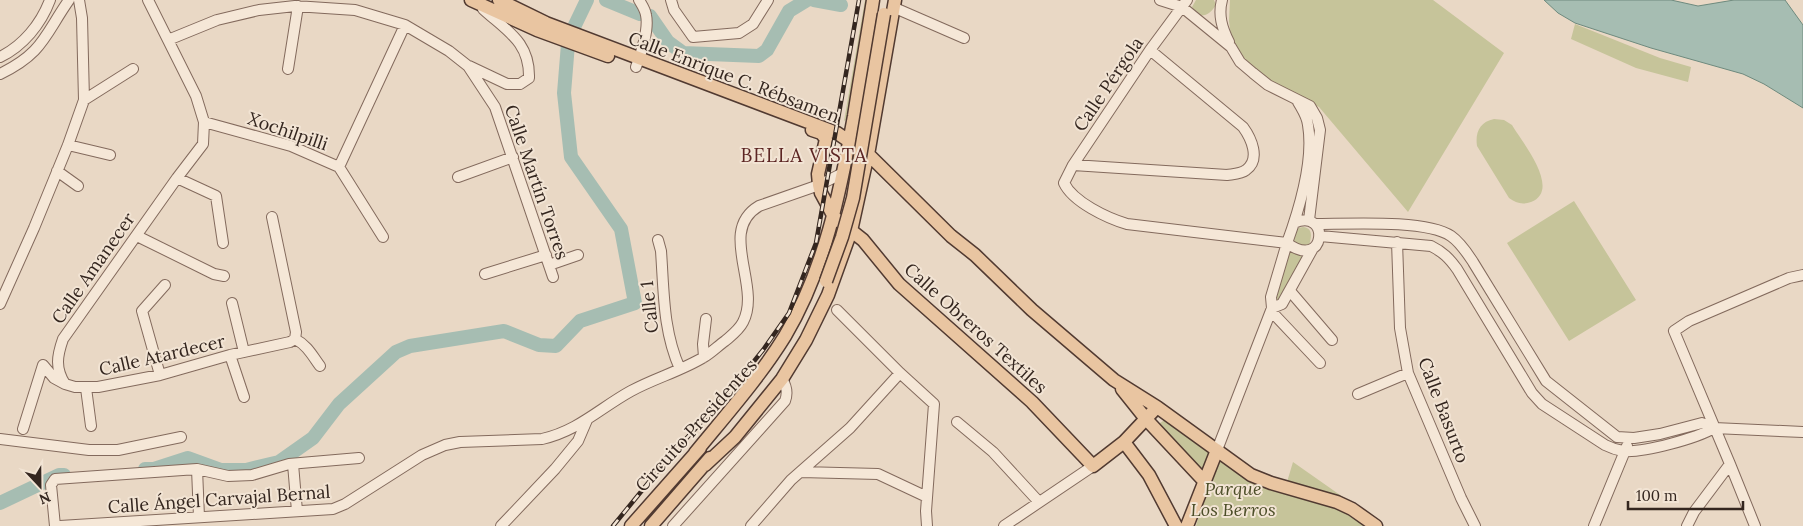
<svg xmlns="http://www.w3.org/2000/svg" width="1803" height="526" viewBox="0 0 1803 526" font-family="Lora,serif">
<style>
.green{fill:#c6c49a}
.water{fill:#a6bdb2;stroke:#6e8a7e}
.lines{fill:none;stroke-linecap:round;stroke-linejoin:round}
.river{stroke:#a6bdb2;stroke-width:14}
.minor-casing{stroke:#836a5d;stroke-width:12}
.major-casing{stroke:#513a31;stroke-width:15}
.minor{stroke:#f5e7d7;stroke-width:10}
.major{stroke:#e9c5a1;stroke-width:12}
.rail-casing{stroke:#34261f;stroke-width:4.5}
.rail{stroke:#f2e4d4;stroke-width:2.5;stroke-dasharray:8;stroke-linecap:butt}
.major-bridge-casing{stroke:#513a31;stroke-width:15;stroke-linecap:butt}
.major-bridge{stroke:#e9c5a1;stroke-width:12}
.labels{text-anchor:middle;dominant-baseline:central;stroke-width:4;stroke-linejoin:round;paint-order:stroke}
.street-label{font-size:18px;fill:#34261f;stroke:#f2e4d4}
.park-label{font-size:18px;font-style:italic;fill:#4c4e28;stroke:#f2e4d4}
.neighbourhood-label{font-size:19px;letter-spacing:1px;fill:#5c2523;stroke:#f2e4d4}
</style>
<rect width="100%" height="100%" fill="#e9d8c5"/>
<path class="green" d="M865,0h4l-21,118 -4,3z
M1196,0h18l2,5c-5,7 -9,12 -19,10l-5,-8z
M1230,0h203l71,53 -96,159 -89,-105 -49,-24 -23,-19 -10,-13 -6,-14 -2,-16z
M1575,24l85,34 31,9 -3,15 -52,-14 -65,-29z
M1494,119l10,1 8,5c10,17 50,65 19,77 -9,3 -15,1 -22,-4l-32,-52c-2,-14 3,-24 17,-27z
M1574,201l62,99 -67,41 -62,-98z
M1303,227c11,1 8,11 6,19l-7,3 -9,-6 5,-15z
M1288,250l16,7 -27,47 -4,-1z
M1166,419l45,33 -8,23 -42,-46 -1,-6z
M1219,459l130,52 18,15h-171l12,-43z
M1293,462l57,40 -63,-20z"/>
<path class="water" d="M1544,0h127l27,6 36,-6h51l18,25v83l-39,-24 -21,-10 -92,-26 -76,-25 -17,-10z"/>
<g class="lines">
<path class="river" d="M606,0l34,14
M814,0l27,5
M650,16l18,26 15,11 76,3 8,-6 22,-39 18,-11
M575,25l12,-25
M145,469h9l34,-11 33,12h25l33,-8 34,-24 26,-34 57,-52 14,-6 94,-15 35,14 17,1 24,-25 55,-18 -14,-74 -50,-72 -7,-64 4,-49
M0,503l59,-28h5"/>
<g class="minor-casing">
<path id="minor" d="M671,0l3,10 19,27 46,-4 14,-9 15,-24
M1160,0l22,7 49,40 9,15 13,11 15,12 42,21 7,12 3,12 -11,90
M1187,0l-37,50 -77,115 -9,18c9,19 43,35 63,41l160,19 -16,54 1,11 -55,142
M1222,0c-4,15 0,28 7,42
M895,8l69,30
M168,40l49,-20 42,-10 36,-4 60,4 50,15 44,26 19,15 27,41 58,170
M0,57c23,-11 41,-33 50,-57
M469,66l38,18h13l9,-6c1,-36 -22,-47 -46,-69l1,-2
M636,67c5,-13 13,-38 10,-52 -1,-6 -4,-10 -7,-15
M288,69l10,-63
M0,74c43,-21 44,-38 69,-74
M84,100l49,-31
M204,122l87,24 48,21 44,70
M68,145l42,10
M1073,165l154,10c6,-1 14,-1 19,-5 15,-11 5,-32 -3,-43l-93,-77
M339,167l66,-142
M57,171l21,15
M458,177l55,-20
M177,178l39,18 7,47
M272,217l24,115 -1,7c12,6 17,16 25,27
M1294,223c37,-16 32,49 -7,20 12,-33 27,-83 21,-118 -1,-10 -7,-17 -11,-25
M1315,224c32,0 111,-5 136,12 10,7 16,17 22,26l73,119 71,56 17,1 26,-4 42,-11 12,5 89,4
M137,236l77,38 10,2
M1320,236l111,10c12,6 18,12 26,23l75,124 10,11 63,41c6,3 12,5 18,6 21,2 74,-13 91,-23
M658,240l3,11c3,42 2,80 19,118
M1397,242l3,86 8,45 53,125 14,28
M549,265l29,-10
M485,274l61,-19
M1290,291l42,49
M232,303l12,49
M0,304l34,-76 34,-83 16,-45 -2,-82 -3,-18
M1272,308l10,-4 30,-54
M837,310l63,63 34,31 -8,107 1,15
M1271,311l49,52
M230,355l14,42
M704,357l-1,-13 3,-25
M43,365l11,13 11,6 10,3h23l62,-12 70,-20 60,-13 5,-3
M160,375l-18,-64 23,-26
M65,384c-10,-16 -8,-28 -2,-45l114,-161 26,-34 1,-22 -8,-26 -48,-96
M86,388l5,38
M1358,394l50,-21
M957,422l36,30 46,50
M23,429l20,-64
M0,439l89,11h29l63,-13
M293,464l4,47
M197,469l2,48
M801,472l77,2 49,23
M55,526l-4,-41 4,-6 142,-10 31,7 24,-1 37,-11 70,-6
M60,526l273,-17 12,-5 77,-49 23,-10 15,-3 82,-3c36,-8 58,-31 89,-48 24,-13 50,-20 73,-34 7,-4 14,-11 21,-16 7,-6 14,-11 18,-19 19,-36 -26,-91 16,-116l60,-21 24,-12
M501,526l54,-57 23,-28 9,-21
M673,526l112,-125c3,-8 2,-14 -3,-22
M751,526l40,-46 59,-52 50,-55
M1004,526l89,-60
M1594,526l33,-80
M1687,526l7,-14 36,-48
M1755,526l-25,-62 -56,-133 15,-10 100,-43 14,-3"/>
</g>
<g class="major-casing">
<path id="major" d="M471,0l66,30 71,26
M499,0l47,23 291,110 31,21 83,82 24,19 57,55 82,70 43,27 94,68 20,8 66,19 15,7 24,17
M812,130l9,3 5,6 -8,35 1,11 2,8 13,24 29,23 36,44 133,118 61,64 31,-24 33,-35
M1122,389l24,30 58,62
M1124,442l25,33 27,51
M695,453c31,-38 64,-75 90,-117 40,-67 55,-144 69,-220 6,-39 13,-77 19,-116
M705,465l30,-28 47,-58 24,-39 22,-45 23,-64 18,-82 26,-149
M631,526l69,-78
M651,526l59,-68
M1187,526l30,-76"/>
</g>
<use href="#minor" class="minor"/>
<use href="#major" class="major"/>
<g class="rail-casing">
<path id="rail" d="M613,526l58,-71 61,-66 31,-39 26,-37 27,-70 43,-243"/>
</g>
<use href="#rail" class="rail"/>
<g class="major-bridge-casing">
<path id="major-bridge" d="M826,281l16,-44 11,-39 31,-184"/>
</g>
<use href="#major-bridge" class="major-bridge"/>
</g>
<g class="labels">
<g class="street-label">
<text transform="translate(734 77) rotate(21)">Calle Enrique C. Rébsamen</text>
<text transform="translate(1108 84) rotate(-56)">Calle Pérgola</text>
<text transform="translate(288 131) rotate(19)">Xochilpilli</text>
<text transform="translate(537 182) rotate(71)">Calle Martín Torres</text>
<text transform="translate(93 268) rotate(-55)">Calle Amanecer</text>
<text transform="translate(649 307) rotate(-96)">Calle 1</text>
<text transform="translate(976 328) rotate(42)">Calle Obreros Textiles</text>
<text transform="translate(162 355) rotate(-13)">Calle Atardecer</text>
<text transform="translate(1444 410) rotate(69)">Calle Basurto</text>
<text transform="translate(696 425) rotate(-48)">Circuito Presidentes</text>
<text transform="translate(219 499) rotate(-4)">Calle Ángel Carvajal Bernal</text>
</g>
<g class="park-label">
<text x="1233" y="488">Parque<tspan x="1233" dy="21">Los Berros</tspan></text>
</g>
<g class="neighbourhood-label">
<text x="804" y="155">BELLA VISTA</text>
</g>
</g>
<g transform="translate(40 486) rotate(158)" stroke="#f2e4d4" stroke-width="4" paint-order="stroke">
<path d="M0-4L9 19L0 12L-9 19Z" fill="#34261f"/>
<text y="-8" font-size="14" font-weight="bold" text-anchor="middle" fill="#34261f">N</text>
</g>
<path d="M1628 501v8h115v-8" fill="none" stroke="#34261f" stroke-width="2.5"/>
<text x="1636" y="501" font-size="15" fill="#34261f" stroke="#f2e4d4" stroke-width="4" paint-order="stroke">100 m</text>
</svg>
